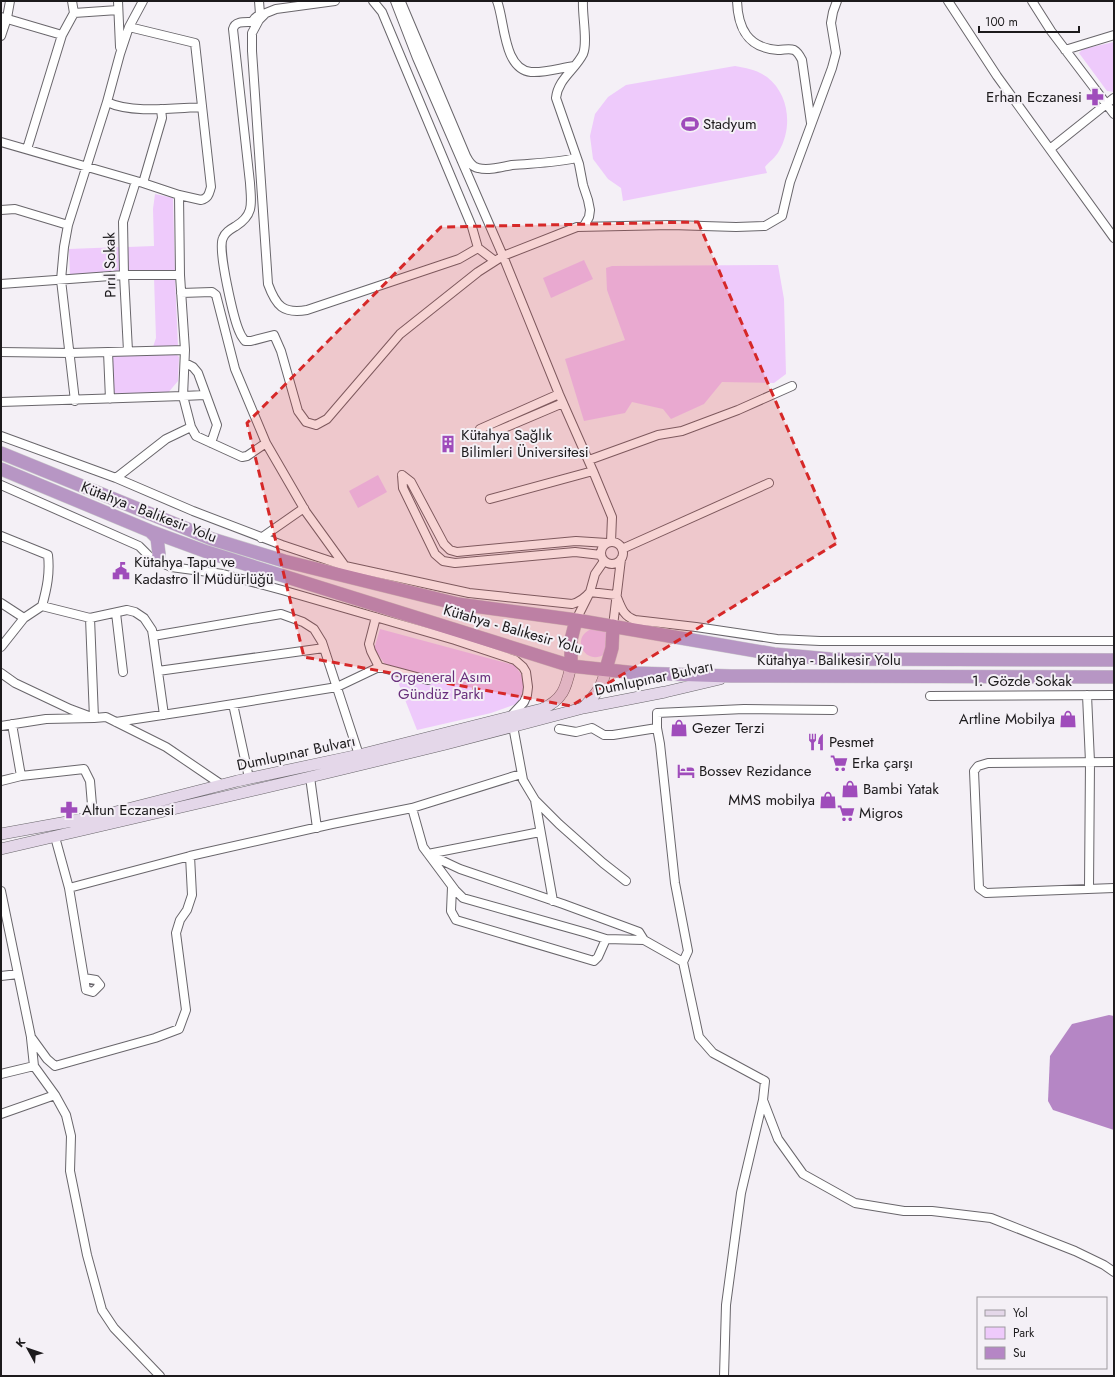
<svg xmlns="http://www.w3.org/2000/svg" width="1115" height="1377" viewBox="0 0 1115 1377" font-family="Jost,sans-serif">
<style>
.green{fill:#eecafb}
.water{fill:#b586c5}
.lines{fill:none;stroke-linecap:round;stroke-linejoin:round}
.minor-casing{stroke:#69666b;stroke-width:10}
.secondary-casing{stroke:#69666b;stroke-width:12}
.trunk-casing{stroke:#cdcdcd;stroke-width:14}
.minor{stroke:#fff;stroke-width:8}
.secondary{stroke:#e4d7e9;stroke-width:11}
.trunk{stroke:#b796c4;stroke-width:13}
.marked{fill:#d62828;fill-opacity:0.2;stroke:#d62828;stroke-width:3;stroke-dasharray:8 5;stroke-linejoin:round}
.labels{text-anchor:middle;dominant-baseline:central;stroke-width:4;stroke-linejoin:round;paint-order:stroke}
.poi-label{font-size:15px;fill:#1c1a1c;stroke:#f4f0f6;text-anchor:start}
.street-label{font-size:15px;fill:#1c1a1c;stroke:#f4f0f6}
.park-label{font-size:15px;fill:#682e7b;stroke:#f4f0f6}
</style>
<rect width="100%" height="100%" fill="#f4f0f6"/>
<path class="green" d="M1114,42v50l-7,-1 -28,-38 4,-4z
M735,66c12,2 22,4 32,11 22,17 26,50 12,74 -3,6 -10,11 -14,16l2,6 -144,28 -2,-13 -13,-9 -15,-20 -3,-23 5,-22 13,-17 18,-12z
M155,194l18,4 2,75h-49l2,-26 26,-1 -1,-37z
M120,247l1,26 -51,3 -1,-27z
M584,260l9,19 -42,19 -8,-20z
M778,265l6,34 2,75 -12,9 -52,-1 -18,22 -33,15 -8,-10 -31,-7 -7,11 -41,8 -19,-62 60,-19 -18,-50 -1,-22 6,-2z
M154,278h21l3,68 -25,1 3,-9z
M175,353l4,4 -1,24 -11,13 -54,2 -2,-41z
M378,475l9,17 -29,16 -9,-17z
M380,629l134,36c13,15 12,19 5,38l-28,10 -74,17 -19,-48 -24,-33z
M592,629l12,2 3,3 -2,20c-21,13 -35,-18 -13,-25z"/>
<path class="water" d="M1109,1015l5,1v114l-61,-20 -5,-9 2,-45 22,-32z"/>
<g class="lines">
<g class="minor-casing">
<path id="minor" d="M118,1l2,46
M259,1l1,13 -5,4 -3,4c-8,0 -17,-1 -19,7l17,154c1,19 5,31 -14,43 -5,3 -11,6 -13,12 -6,10 11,83 17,95 1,3 3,5 5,8h6l23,-6 7,16 17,60 8,11 10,3 11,-6 73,-85 78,-62 25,-16 74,-29 94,-2 65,2 29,-1 17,-10 8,-34 42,-114 4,-15 -5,-30 2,-11 4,-11
M335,1l-59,8 -10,4 -7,7 -7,13v18l16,233c8,22 15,30 39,26l152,-51 19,-11
M373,1l9,11 90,215 6,21 17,13
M395,1l22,57 86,198 56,138 34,77 19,46 -1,25
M497,1c8,20 6,68 34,71 14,1 29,-4 43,-6
M583,1c-1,14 5,41 0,53 -8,16 -25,25 -27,44l23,66 4,21 5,15 2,10 -1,7 -5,9
M737,1c1,28 11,47 41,49 6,0 11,-2 16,0 4,2 6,6 8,10l9,63
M948,1l49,75 117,162
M1032,1l19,30 63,83
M401,2l65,154c3,6 6,11 12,12 11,3 23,-1 34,-3 22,-2 43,-2 64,-7
M74,13l44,-3
M1,17l61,18
M1,36l6,-18 3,-17
M1065,50l49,-15
M107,102c25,12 67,6 95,5
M1,142l142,41 36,12 22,5c8,-2 8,-7 10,-13l-16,-144 -66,-16
M27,149l35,-114 12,-22 -2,-12
M1050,149l64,-51
M143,183l19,-65 -1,-9
M179,195l1,80 5,75 -2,46 22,-1
M1,210l14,-1 53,16
M1,284l123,-9h56
M181,293l31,-1 4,3 19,74 31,74 40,69 39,54
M128,351l-4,-76 -1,-53 13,-41
M1,352l69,1 38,-1 2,47
M108,352l77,-2
M185,363l8,4 5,6 19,52 -6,18
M559,394l-79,35 3,8 80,-34
M75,401l-14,-121 3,-33 4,-22 39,-123 13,-48 9,-27 14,-26
M1,402l182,-6 8,31 5,9 46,21 5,-1 19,-13
M1,436l115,42 77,33 89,34 63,21 124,27 103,11c8,-2 13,-6 18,-12l26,3c5,12 7,21 19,25l61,7 81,12 43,2h294
M589,460l69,-25 24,-4 56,-21 54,-24
M402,475l1,13 32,66 8,7 12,2 120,-11 26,3
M402,475l9,7 33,62 6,6 7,2 119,-11 31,2
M116,478l50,-39 25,-12
M1,485l138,61 12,12 20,9 52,7 59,16 173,50 60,20 8,7 3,5 2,15 -1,8 -3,7 -14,15
M490,499l103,-28
M1,536l47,19c2,18 -1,33 -6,51l-18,12 -23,29
M261,538l43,-30
M601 553a11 11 0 1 1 22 0a11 11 0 1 1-22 0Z
M622,549l147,-66
M1,603l23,15
M42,606l48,12
M116,613l7,59
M376,617l-7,27 2,7 8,16 49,13
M576,620l14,-28 5,-18 9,-13
M613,626l8,-67
M153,636l128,-22 22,8 11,7 8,13 37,113
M158,671l166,-23
M1,673l14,10 55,26 24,9 12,-1 60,30 56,38
M1087,695l3,67 -1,126
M930,696l184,-1
M233,704l16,74
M116,722l86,-13 135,-22 42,-20
M12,724l9,52
M1,726l45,-7 48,-1 -4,-100 37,-8 8,2 9,6 8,12 1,6 11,79
M513,726l10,54 12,20 24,24 44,39 23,18
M657,728v-15l87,-4 89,1
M1114,762l-126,1 -10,3 -4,5 5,117 7,5 128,-5
M310,777l7,51
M1,781l20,-5 63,-7 6,12 3,36
M535,800l18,101
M412,808l11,39 32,43 8,8 124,35 19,6 38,1 39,22 5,-11 -13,-68 -15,-139 -3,-16 -44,7h-9l-12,-7 -16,4 -17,-3
M540,832l-112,22 32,15 103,35 76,28 5,8
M55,837l14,51 17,102 7,2 7,-7 -4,-5 -12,-2
M452,887l-1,24 5,9 138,41 4,-4 8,-18
M69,888l121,-32 142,-32 80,-16 109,-34
M1,891l30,146 16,22 8,7 100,-28 24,-9 7,-19 -10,-77 4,-13 7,-10 5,-15 -2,-39
M683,962l16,75 14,16 52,28 -2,19 15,39 25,35 52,29 49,8h28l59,7 84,33 29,14 10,7
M1,976l17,-2
M31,1038l3,28 21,29 11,20 5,21 -1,35 17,84 15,55 12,18 46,48
M1,1074l33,-8
M1,1114l54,-19
M724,1376l2,-71 15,-112 22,-93"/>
</g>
<g class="secondary-casing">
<path id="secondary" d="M583,708c13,-14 19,-20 23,-39
M1,834l99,-18 137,-35 122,-26 183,-46c22,-10 24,-22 29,-43
M1,849l309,-72 136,-33 137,-36 82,-16 55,-13"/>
</g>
<g class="trunk-casing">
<path id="trunk" d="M1,453l211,86 72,22 174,43 118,16 198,34 56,5 284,1
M1,469l149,62 57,21 364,114 65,7 95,3 383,1
M150,531l7,7 2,16 -1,8
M571,666v-26l5,-20
M606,669l6,-21 1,-22"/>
</g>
<use href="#minor" class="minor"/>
<use href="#secondary" class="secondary"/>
<use href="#trunk" class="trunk"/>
</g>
<path class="marked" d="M698,222l139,321 -266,163 -267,-49 -57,-234 194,-196z"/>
<defs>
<g id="pharmacy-bare" transform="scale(1.38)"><path d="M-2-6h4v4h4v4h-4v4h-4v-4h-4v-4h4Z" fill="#9f4cbb" stroke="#f4f0f6" stroke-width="2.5" paint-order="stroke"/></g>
<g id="stadium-bare" transform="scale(1.38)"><path d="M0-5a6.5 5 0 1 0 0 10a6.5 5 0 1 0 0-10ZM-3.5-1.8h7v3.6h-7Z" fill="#9f4cbb" stroke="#f4f0f6" stroke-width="2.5" paint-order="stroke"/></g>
<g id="building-bare" transform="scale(1.38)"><path d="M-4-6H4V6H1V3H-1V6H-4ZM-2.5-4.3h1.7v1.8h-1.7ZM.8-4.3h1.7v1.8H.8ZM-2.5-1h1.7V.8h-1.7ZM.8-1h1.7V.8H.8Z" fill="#9f4cbb" stroke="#f4f0f6" stroke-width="2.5" paint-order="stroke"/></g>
<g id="civic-bare" transform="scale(1.38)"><path d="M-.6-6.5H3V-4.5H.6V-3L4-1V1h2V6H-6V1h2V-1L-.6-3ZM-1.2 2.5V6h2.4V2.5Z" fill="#9f4cbb" stroke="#f4f0f6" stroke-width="2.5" paint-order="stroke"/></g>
<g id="shop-bare" transform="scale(1.38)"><path d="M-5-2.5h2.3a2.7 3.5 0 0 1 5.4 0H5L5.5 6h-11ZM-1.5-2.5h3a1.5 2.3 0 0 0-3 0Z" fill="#9f4cbb" stroke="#f4f0f6" stroke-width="2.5" paint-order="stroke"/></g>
<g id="restaurant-bare" transform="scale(1.38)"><path d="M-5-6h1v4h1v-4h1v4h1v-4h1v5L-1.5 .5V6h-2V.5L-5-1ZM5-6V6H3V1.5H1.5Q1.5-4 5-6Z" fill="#9f4cbb" stroke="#f4f0f6" stroke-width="2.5" paint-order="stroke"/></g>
<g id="supermarket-bare" transform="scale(1.38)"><path d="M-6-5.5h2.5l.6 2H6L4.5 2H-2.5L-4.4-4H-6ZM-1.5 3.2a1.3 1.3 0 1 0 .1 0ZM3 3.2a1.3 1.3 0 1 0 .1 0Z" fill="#9f4cbb" stroke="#f4f0f6" stroke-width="2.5" paint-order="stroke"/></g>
<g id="hotel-bare" transform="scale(1.38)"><path d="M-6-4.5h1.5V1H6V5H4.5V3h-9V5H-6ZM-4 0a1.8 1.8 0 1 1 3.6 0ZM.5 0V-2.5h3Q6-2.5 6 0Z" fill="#9f4cbb" stroke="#f4f0f6" stroke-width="2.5" paint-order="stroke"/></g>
</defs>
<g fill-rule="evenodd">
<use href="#pharmacy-bare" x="1095" y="97"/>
<use href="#stadium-bare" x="690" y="124"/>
<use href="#building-bare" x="448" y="444"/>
<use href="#civic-bare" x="121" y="571"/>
<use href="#shop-bare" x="1068" y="719"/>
<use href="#shop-bare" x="679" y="728"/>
<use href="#restaurant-bare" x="816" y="742"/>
<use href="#supermarket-bare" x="839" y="763"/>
<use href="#hotel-bare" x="686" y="771"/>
<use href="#shop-bare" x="850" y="789"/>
<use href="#shop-bare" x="828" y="800"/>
<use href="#pharmacy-bare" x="69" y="810"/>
<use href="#supermarket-bare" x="846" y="813"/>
</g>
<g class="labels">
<g class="poi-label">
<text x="1082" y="97" text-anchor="end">Erhan Eczanesi</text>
<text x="703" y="124">Stadyum</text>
<text x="461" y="435">Kütahya Sağlık<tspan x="461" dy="17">Bilimleri Üniversitesi</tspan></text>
<text x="134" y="562">Kütahya Tapu ve<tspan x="134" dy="17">Kadastro İl Müdürlüğü</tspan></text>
<text x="1055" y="719" text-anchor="end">Artline Mobilya</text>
<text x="692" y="728">Gezer Terzi</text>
<text x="829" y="742">Pesmet</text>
<text x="852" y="763">Erka çarşı</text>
<text x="699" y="771">Bossev Rezidance</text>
<text x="863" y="789">Bambi Yatak</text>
<text x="815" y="800" text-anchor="end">MMS mobilya</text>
<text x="82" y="810">Altun Eczanesi</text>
<text x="859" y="813">Migros</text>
</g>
<g class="street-label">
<text transform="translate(110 265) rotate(-91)">Pırıl Sokak</text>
<text transform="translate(149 512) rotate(21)">Kütahya - Balıkesir Yolu</text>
<text transform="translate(513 629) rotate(16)">Kütahya - Balıkesir Yolu</text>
<text x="829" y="660">Kütahya - Balıkesir Yolu</text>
<text transform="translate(654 678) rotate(-12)">Dumlupınar Bulvarı</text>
<text x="1022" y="681">1. Gözde Sokak</text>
<text transform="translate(296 753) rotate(-12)">Dumlupınar Bulvarı</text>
</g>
<g class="park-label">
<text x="441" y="677">Orgeneral Asım<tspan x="441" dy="17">Gündüz Parkı</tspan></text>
</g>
</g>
<rect width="1115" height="1377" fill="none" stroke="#1c1a1c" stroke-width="4"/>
<rect x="977" y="1297" width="130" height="72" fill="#f4f0f6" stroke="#9e9a9f"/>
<rect x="985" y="1310" width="20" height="6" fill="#e4d7e9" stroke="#9e9a9f"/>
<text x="1013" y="1317" font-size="12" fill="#1c1a1c">Yol</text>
<rect x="985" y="1327" width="20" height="12" fill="#eecafb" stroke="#9e9a9f"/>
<text x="1013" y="1337" font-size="12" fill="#1c1a1c">Park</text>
<rect x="985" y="1347" width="20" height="12" fill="#b586c5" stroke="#9e9a9f"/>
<text x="1013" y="1357" font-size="12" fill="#1c1a1c">Su</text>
<g transform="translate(28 1349) rotate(310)" stroke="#f4f0f6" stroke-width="3" paint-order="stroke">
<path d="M0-3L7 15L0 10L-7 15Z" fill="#1c1a1c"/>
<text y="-6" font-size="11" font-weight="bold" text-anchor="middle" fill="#1c1a1c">K</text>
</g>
<path d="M979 26v6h100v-6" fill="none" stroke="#1c1a1c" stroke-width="2"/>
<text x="985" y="26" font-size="12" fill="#1c1a1c" stroke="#f4f0f6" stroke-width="3" paint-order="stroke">100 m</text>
</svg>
